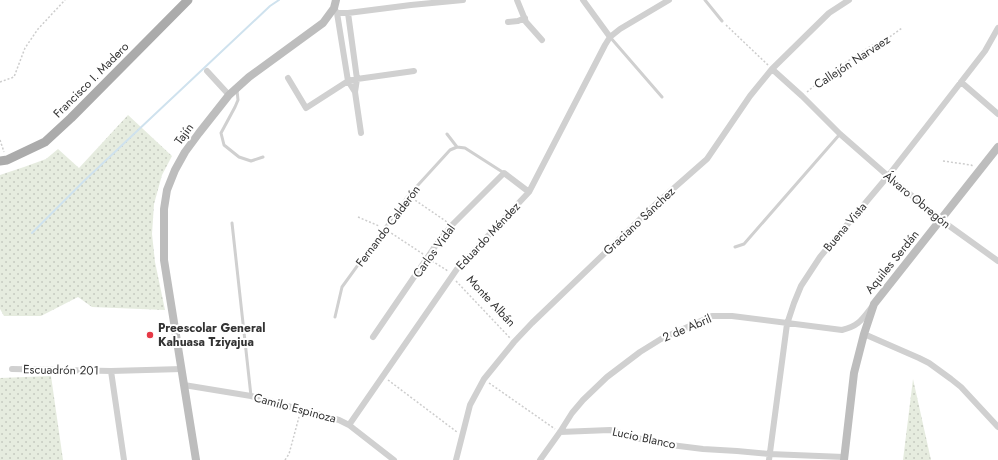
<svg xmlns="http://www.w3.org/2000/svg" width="998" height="460" viewBox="0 0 998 460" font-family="Jost,sans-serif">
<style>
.grass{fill:url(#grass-dots)}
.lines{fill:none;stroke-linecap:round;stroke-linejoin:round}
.stream{stroke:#cfe2ee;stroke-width:2}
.path{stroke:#cdcdcd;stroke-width:1.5;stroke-dasharray:2 2;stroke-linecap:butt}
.lane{stroke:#d0d0d0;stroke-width:3}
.street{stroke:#d0d0d0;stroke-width:6}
.secondary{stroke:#bdbdbd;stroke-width:8}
.primary{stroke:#ababab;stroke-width:9}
.poi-dot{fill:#e63946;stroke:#fff;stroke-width:1.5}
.labels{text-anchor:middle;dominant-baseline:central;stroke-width:4;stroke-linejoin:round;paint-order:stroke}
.street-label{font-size:12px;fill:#333;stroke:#fff}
.poi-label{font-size:12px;font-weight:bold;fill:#333;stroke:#fff;text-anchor:start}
</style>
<defs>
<pattern id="grass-dots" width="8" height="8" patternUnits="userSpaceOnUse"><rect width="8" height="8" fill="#e6ecdf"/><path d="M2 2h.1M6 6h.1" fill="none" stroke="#c6cbc0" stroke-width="1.8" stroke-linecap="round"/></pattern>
</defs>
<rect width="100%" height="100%" fill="#fff"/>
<path class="grass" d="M128,115l44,41 -10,19 -8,29 -2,30 3,28 10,48 -73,-3 -14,-10 -37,19h-37l-4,-7v-134l24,-8 22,-8 12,-10 21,19z
M51,376l12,84h-63v-82z
M913,379l18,81h-28z"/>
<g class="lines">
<path class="stream" d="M32,233l53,-53 185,-174 9,-6"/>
<path class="path" d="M726,25l42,40
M0,82l14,-5 11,-29 13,-19 27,-29
M807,92l21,-18 43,-28 20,-10 11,-8
M0,140l4,12
M943,161l28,4 2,1
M412,198l35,24
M358,217l21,9
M388,231l35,23
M432,261l16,10
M456,281l54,57
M388,380l69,52
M489,383l66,46
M657,443l8,1
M285,460l4,-6 10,-37"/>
<path class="lane" d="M705,0l17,21
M610,37l52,60
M237,90l1,10 -3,7 -14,26 3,12 15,12 12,4 12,-4
M447,134l10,13
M232,223l19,173
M735,247l9,-3 96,-110
M335,317l7,-30 66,-91 42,-46 7,-3 8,1 39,25"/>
<path class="street" d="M517,0l9,22 16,18
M583,0l27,37
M334,8l3,5h11l63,-8 52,-5
M337,13l11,68 7,11
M348,13l9,66 -2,13 6,41
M508,22l10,-1 7,-3
M772,69l30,27 38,38 48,42 53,44 57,41
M207,71l22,24
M288,78l18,30 42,-27 9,-2 57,-8
M961,82l37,32
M864,334l55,24 10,5 22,16 10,8 37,40
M373,337l63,-92 16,-20 52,-52 25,19
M12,369l99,2 71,-2
M111,371l13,89
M184,385l67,11 88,24 10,5 45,35
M349,425l108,-156 72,-77 76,-147 5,-8 10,-8 49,-29
M560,432l50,-2 41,12
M671,445l32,4 34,2 32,3 75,3
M456,460l14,-55 14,-26 30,-37 18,-19 125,-120 50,-44 43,-63 22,-27 57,-56 20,-13
M540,460l20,-28 12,-19 11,-13 24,-23 33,-25 21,-13 51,-23h20l110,14c16,-4 19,-9 29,-22
M769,460l18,-136 7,-21 7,-17 19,-29 68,-81 39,-50 58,-75 13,-23"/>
<path class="secondary" d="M196,460l-32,-200v-51l3,-19 8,-20 10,-18 14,-19 30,-38 20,-18 74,-54 11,-15 2,-8
M844,460l10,-87 10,-39 10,-30 124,-157"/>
<path class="primary" d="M0,161l7,-1 38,-18 26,-24 117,-118"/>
</g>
<circle class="poi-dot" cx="150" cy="335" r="4"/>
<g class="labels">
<g class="street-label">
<text transform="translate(852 62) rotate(-33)">Callejón Narvaez</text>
<text transform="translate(91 80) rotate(-45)">Francisco I. Madero</text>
<text transform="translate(184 134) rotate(-54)">Tajín</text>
<text transform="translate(917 200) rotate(39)">Álvaro Obregón</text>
<text transform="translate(639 221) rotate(-43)">Graciano Sánchez</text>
<text transform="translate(388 226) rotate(-53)">Fernando Calderón</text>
<text transform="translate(845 227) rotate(-50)">Buena Vista</text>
<text transform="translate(488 236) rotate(-47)">Eduardo Méndez</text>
<text transform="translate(434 251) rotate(-54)">Carlos Vidal</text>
<text transform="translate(892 262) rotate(-51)">Aquiles Serdán</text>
<text transform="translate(491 301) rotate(47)">Monte Albán</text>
<text transform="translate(687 328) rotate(-23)">2 de Abril</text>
<text transform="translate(61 370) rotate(1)">Escuadrón 201</text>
<text transform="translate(295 408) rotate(15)">Camilo Espinoza</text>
<text transform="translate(644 438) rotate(12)">Lucio Blanco</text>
</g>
<g class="poi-label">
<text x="158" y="328">Preescolar General<tspan x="158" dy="14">Kahuasa Tziyajua</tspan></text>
</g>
</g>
</svg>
